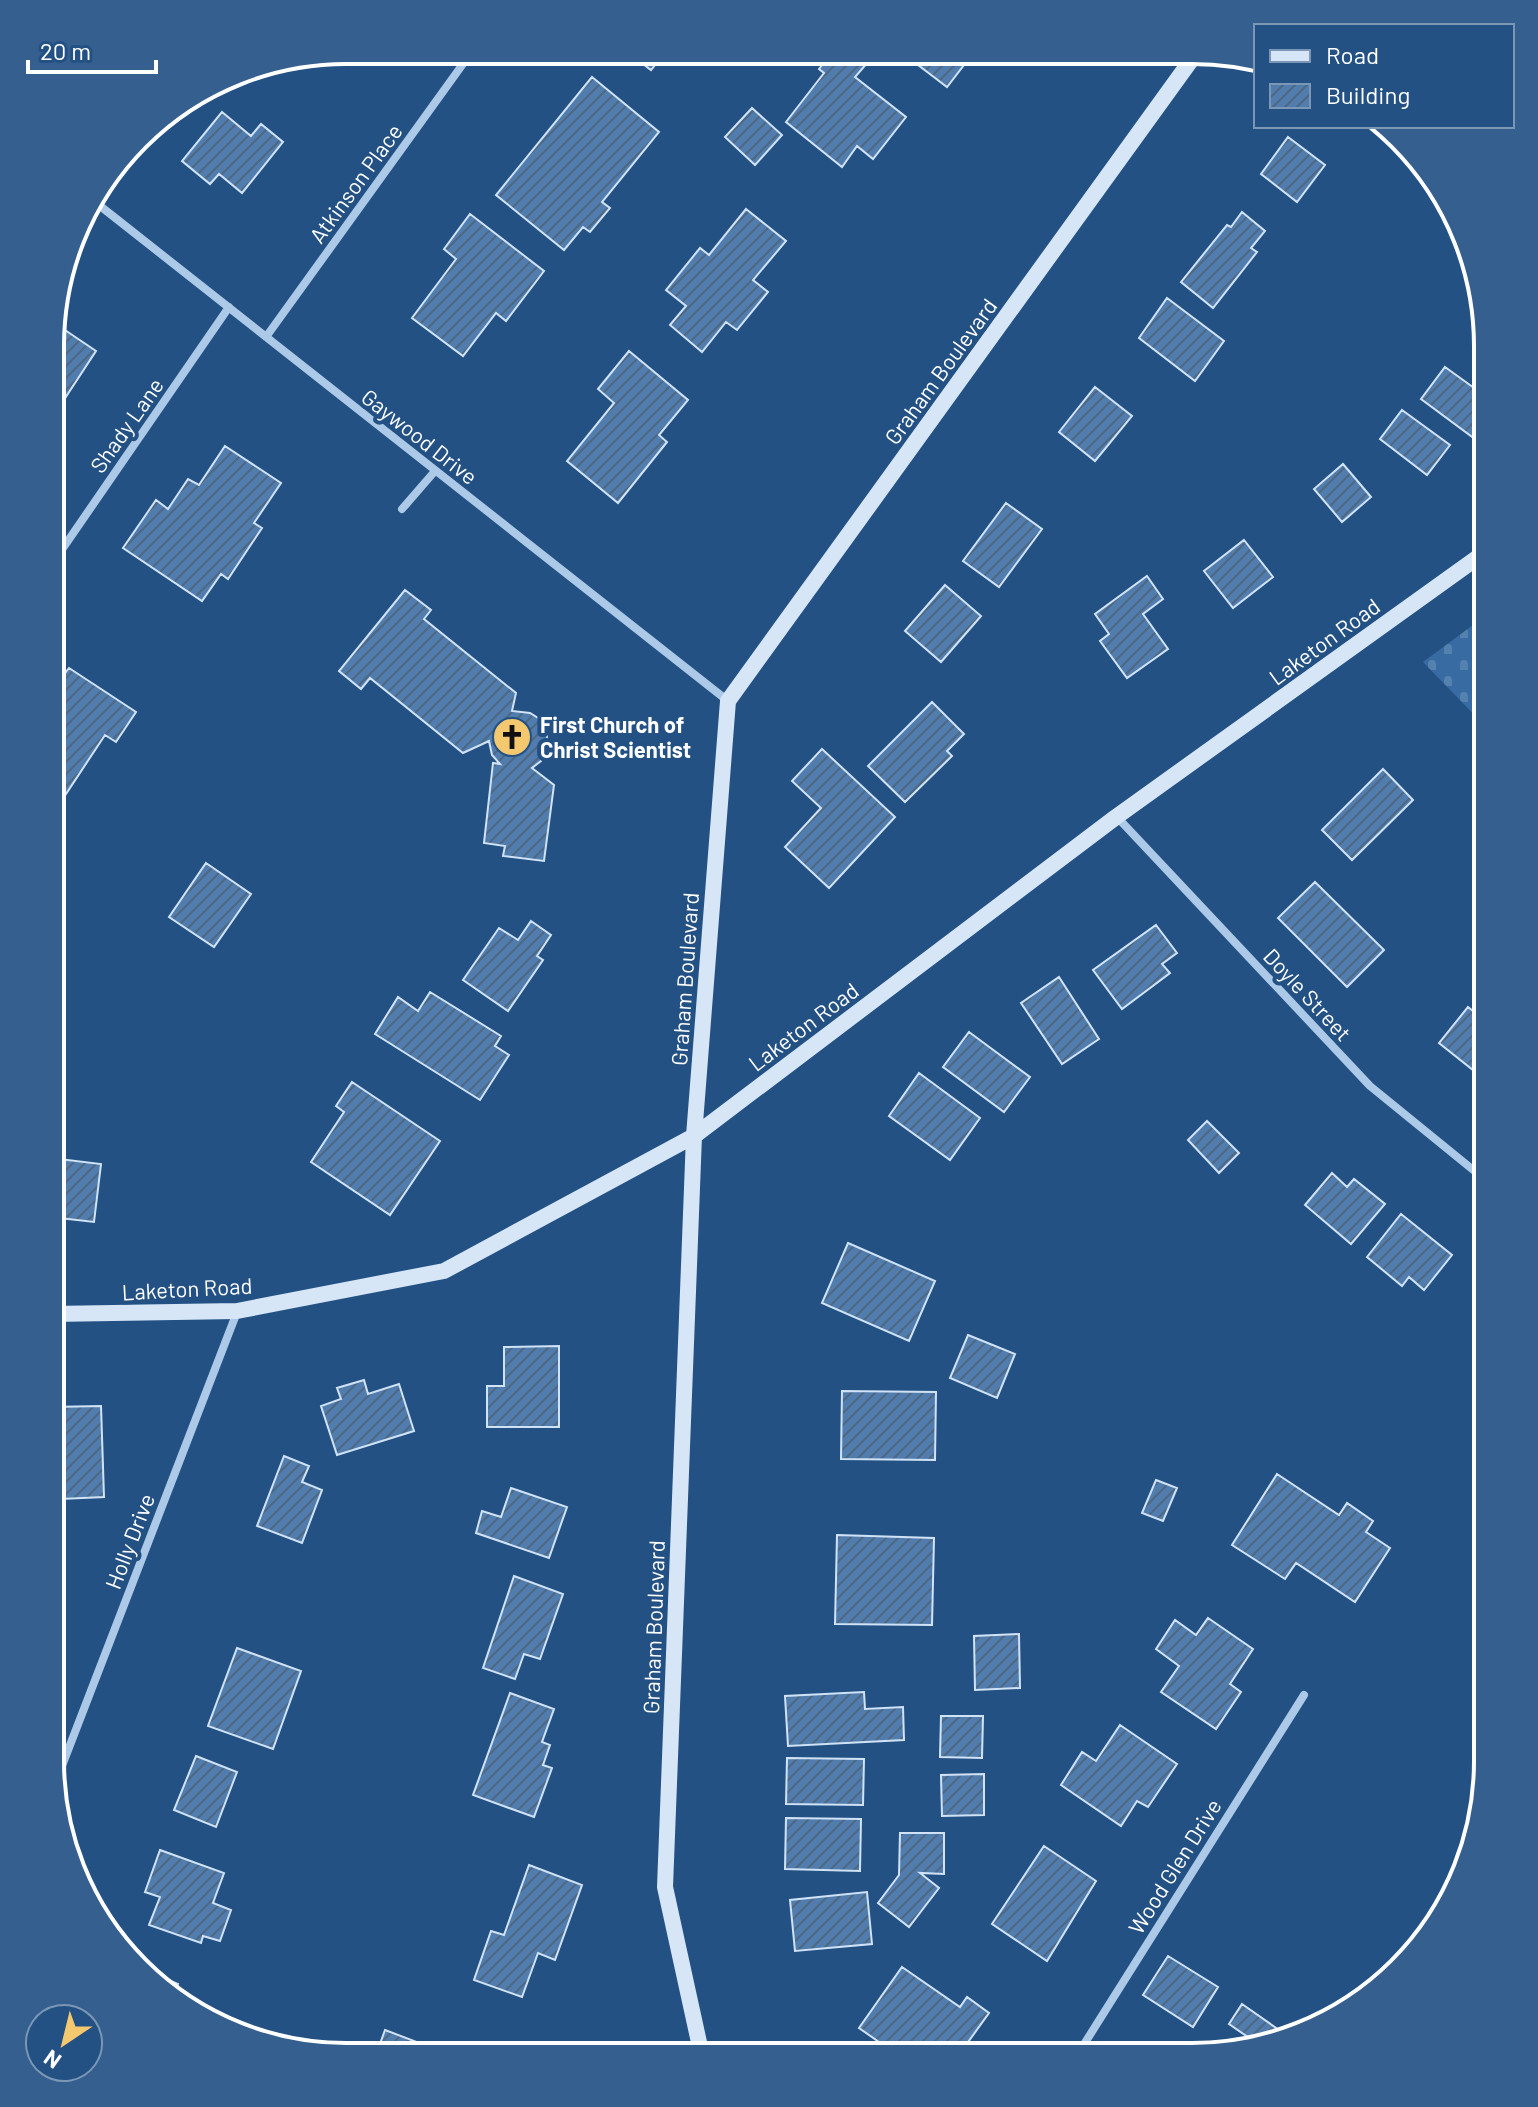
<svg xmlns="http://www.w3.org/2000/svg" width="1538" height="2107" viewBox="0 0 1538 2107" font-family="Barlow,sans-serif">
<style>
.cemetery{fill:url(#cemetery-stones)}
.building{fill:url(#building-hatch);stroke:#d0e3f6;stroke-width:2}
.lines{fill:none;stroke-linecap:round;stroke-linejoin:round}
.street{stroke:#acc9e8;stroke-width:8}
.secondary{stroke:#d6e6f7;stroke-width:16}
.labels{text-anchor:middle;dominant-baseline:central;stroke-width:8;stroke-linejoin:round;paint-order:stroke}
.street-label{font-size:22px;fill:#fff;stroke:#235184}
.poi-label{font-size:22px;font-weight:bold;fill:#fff;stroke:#235184;text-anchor:start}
.rim{fill:none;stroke:#fff;stroke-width:4}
</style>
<defs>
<pattern id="cemetery-stones" width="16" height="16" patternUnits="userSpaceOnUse" patternTransform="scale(2)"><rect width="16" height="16" fill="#376ba1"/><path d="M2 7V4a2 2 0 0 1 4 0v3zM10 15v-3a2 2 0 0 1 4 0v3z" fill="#5581af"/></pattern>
<pattern id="building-hatch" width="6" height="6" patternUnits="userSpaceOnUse" patternTransform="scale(2)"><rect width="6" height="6" fill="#507dae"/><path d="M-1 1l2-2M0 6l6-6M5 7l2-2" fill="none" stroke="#4e6782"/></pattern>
</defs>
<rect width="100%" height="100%" fill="#235184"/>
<path class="cemetery" d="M1488,614v115l-65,-67z"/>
<path class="building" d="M626,51h40l-15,19z
M833,51h22l13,11 -13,15 51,40 -33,42 -16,-13 -15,21 -56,-45 38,-49 -5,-4z
M901,52h73l-27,35z
M592,77l67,55 -57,70 8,6 -20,24 -7,-5 -19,23 -68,-55z
M752,108l30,27 -27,30 -30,-28z
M174,110l-20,26 -8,-6 5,-7z
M222,112l29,24 10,-12 22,18 -41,51 -23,-19 -9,10 -28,-23z
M1288,137l37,28 -28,37 -36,-28z
M746,209l40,32 -33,39 15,12 -31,38 -11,-8 -24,30 -32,-27 16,-19 -20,-16 34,-42 9,7z
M1242,212l23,19 -14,17 6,4 -44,56 -32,-26 46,-57 4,2z
M470,214l74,57 -38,50 -10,-8 -33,43 -51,-38 44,-59 -12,-10z
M1167,298l57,43 -29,40 -56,-43z
M53,322l43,29 -44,67z
M629,351l59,49 -29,35 8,7 -49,61 -51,-42 47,-58 -16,-14z
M1445,367l43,31v23l-13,18 -54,-40z
M1095,387l37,29 -37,45 -36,-29z
M1402,410l48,35 -23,30 -47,-36z
M225,446l56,37 -27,40 8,5 -34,51 -7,-5 -19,27 -79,-53 33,-48 12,9 20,-30 11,6z
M1343,464l28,33 -29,25 -28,-33z
M1006,503l36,26 -43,58 -36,-26z
M1244,540l29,37 -40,31 -29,-37z
M1147,576l16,23 -20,15 25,35 -41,29 -27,-37 9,-7 -14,-20z
M945,585l36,31 -40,46 -36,-31z
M405,590l26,20 -7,9 92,74 -4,18 18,2 8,5 8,11 2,18 -7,14 -9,7 22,17 -10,76 -41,-5 2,-10 -21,-3 9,-80 7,1 -8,-9 -3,-14 -26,12 -93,-75 -9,11 -22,-18z
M69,668l67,44 -20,30 -11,-7 -43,65 -10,-7v-103z
M932,702l32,32 -17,17 5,5 -47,46 -37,-36z
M822,749l73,68 -66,71 -44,-41 36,-39 -29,-27z
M1383,769l30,31 -61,60 -30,-30z
M206,863l45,31 -37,53 -45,-30z
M1315,882l69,68 -37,37 -69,-69z
M531,921l20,14 -14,21 6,4 -35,51 -45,-31 36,-52 19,12z
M1156,925l21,28 -15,11 8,9 -48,36 -29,-39z
M1059,977l40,62 -37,25 -41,-61z
M430,992l71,44 -6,10 14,9 -29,45 -105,-66 23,-37 20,14z
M1468,1007l20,16v39l-10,12 -39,-31z
M969,1032l61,45 -26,35 -61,-45z
M919,1073l61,45 -30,42 -61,-44z
M352,1082l88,59 -50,74 -79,-53 33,-50 -8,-6z
M1207,1121l32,32 -20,20 -31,-33z
M51,1158l50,6 -7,58 -43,-5z
M1332,1173l15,14 7,-8 31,25 -34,40 -46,-39z
M1401,1214l51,41 -28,35 -15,-13 -7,9 -35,-29z
M848,1243l87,38 -26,60 -87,-38z
M968,1335l47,19 -18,44 -47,-20z
M559,1346v81h-72v-41h17v-39z
M364,1380l4,14 31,-10 15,47 -77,24 -16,-49 20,-7 -4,-11z
M842,1391l94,1 -1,68 -94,-1z
M101,1406l3,91 -43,2v-24h-10v-68z
M284,1456l25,10 -7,16 20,8 -20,53 -45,-17z
M1277,1474l62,41 8,-12 26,18 -7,11 24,16 -35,54 -59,-39 -11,16 -53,-34z
M1156,1480l21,8 -14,33 -21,-8z
M511,1488l56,19 -18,51 -73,-25 6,-22 19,6z
M837,1535l97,3 -2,87 -97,-1z
M514,1576l49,18 -23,65 -16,-5 -9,25 -32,-11z
M50,1583h6l1,54h-7z
M1208,1618l45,31 -23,35 11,8 -25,37 -55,-37 18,-26 -23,-17 19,-29 21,15z
M1019,1634l1,54 -45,2 -1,-54z
M237,1648l64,23 -28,78 -65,-23z
M864,1692l1,17 38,-2 1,33 -116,6 -3,-50z
M510,1693l44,16 -12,33 8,3 -7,20 9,3 -18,49 -61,-22z
M941,1716h42l-1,42 -42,-1z
M1120,1725l57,39 -29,43 -11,-6 -16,25 -60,-41 21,-33 14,9z
M196,1756l41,16 -21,55 -42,-17z
M787,1758l77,1 -1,46 -77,-1z
M984,1774v41l-42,1 -1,-41z
M786,1818l75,1 -1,52 -75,-2z
M900,1833h44v41l-24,-1 19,15 -30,39 -31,-24 21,-28z
M1044,1846l52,35 -49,80 -55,-37z
M160,1850l64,23 -11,30 18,7 -11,31 -17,-5 -2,7 -52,-18 11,-28 -15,-5z
M529,1865l53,20 -27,75 -17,-7 -16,44 -48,-17 17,-49 13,4z
M867,1892l5,52 -77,7 -5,-51z
M1168,1956l50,31 -25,40 -50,-32z
M902,1967l58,40 7,-10 22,16 -31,43h-59l-40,-28z
M152,1973l26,11 -6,13z
M1242,2004l37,26 -6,8 -18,4 -26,-18z
M385,2030l45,17 -3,8h-51z
M1126,2047l15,10h-21z"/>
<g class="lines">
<path class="street" d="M90,198l638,503
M266,337l207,-287
M402,509l33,-38
M52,564l177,-257
M1117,817l253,269 118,96
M55,1784l182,-472
M1076,2057l228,-362"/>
<path class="secondary" d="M51,1314l186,-3 207,-40 250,-135 422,-319 372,-267
M702,2056l-37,-169 29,-751 34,-435 469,-649"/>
</g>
<defs>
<g id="church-disc" transform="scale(2)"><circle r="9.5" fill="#f4c86e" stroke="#235184"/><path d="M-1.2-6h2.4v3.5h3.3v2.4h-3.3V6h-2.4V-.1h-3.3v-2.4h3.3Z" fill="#111"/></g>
</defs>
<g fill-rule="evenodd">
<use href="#church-disc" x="512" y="737"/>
</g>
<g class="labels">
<g class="street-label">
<text transform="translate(355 183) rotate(-54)">Atkinson Place</text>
<text transform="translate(940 371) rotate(-54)">Graham Boulevard</text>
<text transform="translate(126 425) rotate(-55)">Shady Lane</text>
<text transform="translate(420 436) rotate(38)">Gaywood Drive</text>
<text transform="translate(1324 641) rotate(-36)">Laketon Road</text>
<text transform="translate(684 979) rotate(-86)">Graham Boulevard</text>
<text transform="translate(1308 994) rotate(47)">Doyle Street</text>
<text transform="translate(803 1026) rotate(-37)">Laketon Road</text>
<text transform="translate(187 1288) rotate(-3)">Laketon Road</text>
<text transform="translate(129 1541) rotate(-69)">Holly Drive</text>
<text transform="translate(653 1627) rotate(-88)">Graham Boulevard</text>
<text transform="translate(1174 1866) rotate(-58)">Wood Glen Drive</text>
</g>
<g class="poi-label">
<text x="540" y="724">First Church of<tspan x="540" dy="25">Christ Scientist</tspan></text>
</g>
</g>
<path d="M0 0H1538V2107H0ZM346 64H1192A282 282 0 0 1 1474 346V1761A282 282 0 0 1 1192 2043H346A282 282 0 0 1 64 1761V346A282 282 0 0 1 346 64Z" fill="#355f8e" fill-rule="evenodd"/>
<path class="rim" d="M346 64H1192A282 282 0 0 1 1474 346V1761A282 282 0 0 1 1192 2043H346A282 282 0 0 1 64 1761V346A282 282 0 0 1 346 64Z"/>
<rect x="1254" y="24" width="260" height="104" fill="#235184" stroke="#7b97b5" stroke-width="2"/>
<rect x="1270" y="50" width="40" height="12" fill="#d6e6f7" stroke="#7b97b5" stroke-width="2"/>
<text x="1326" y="64" font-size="24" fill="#ffffff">Road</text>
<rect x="1270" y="84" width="40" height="24" fill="url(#building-hatch)" stroke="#7b97b5" stroke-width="2"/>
<text x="1326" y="104" font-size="24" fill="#ffffff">Building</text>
<g transform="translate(64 2043) rotate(215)"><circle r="38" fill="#235184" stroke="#7b97b5" stroke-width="2"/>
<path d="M0-6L14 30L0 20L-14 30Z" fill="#f4c86e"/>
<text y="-12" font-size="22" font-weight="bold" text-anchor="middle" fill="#ffffff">N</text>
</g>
<path d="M28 60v12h128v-12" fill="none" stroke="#ffffff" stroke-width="4"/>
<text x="40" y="60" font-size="24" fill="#ffffff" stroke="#235184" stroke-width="6" paint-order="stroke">20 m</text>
</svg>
